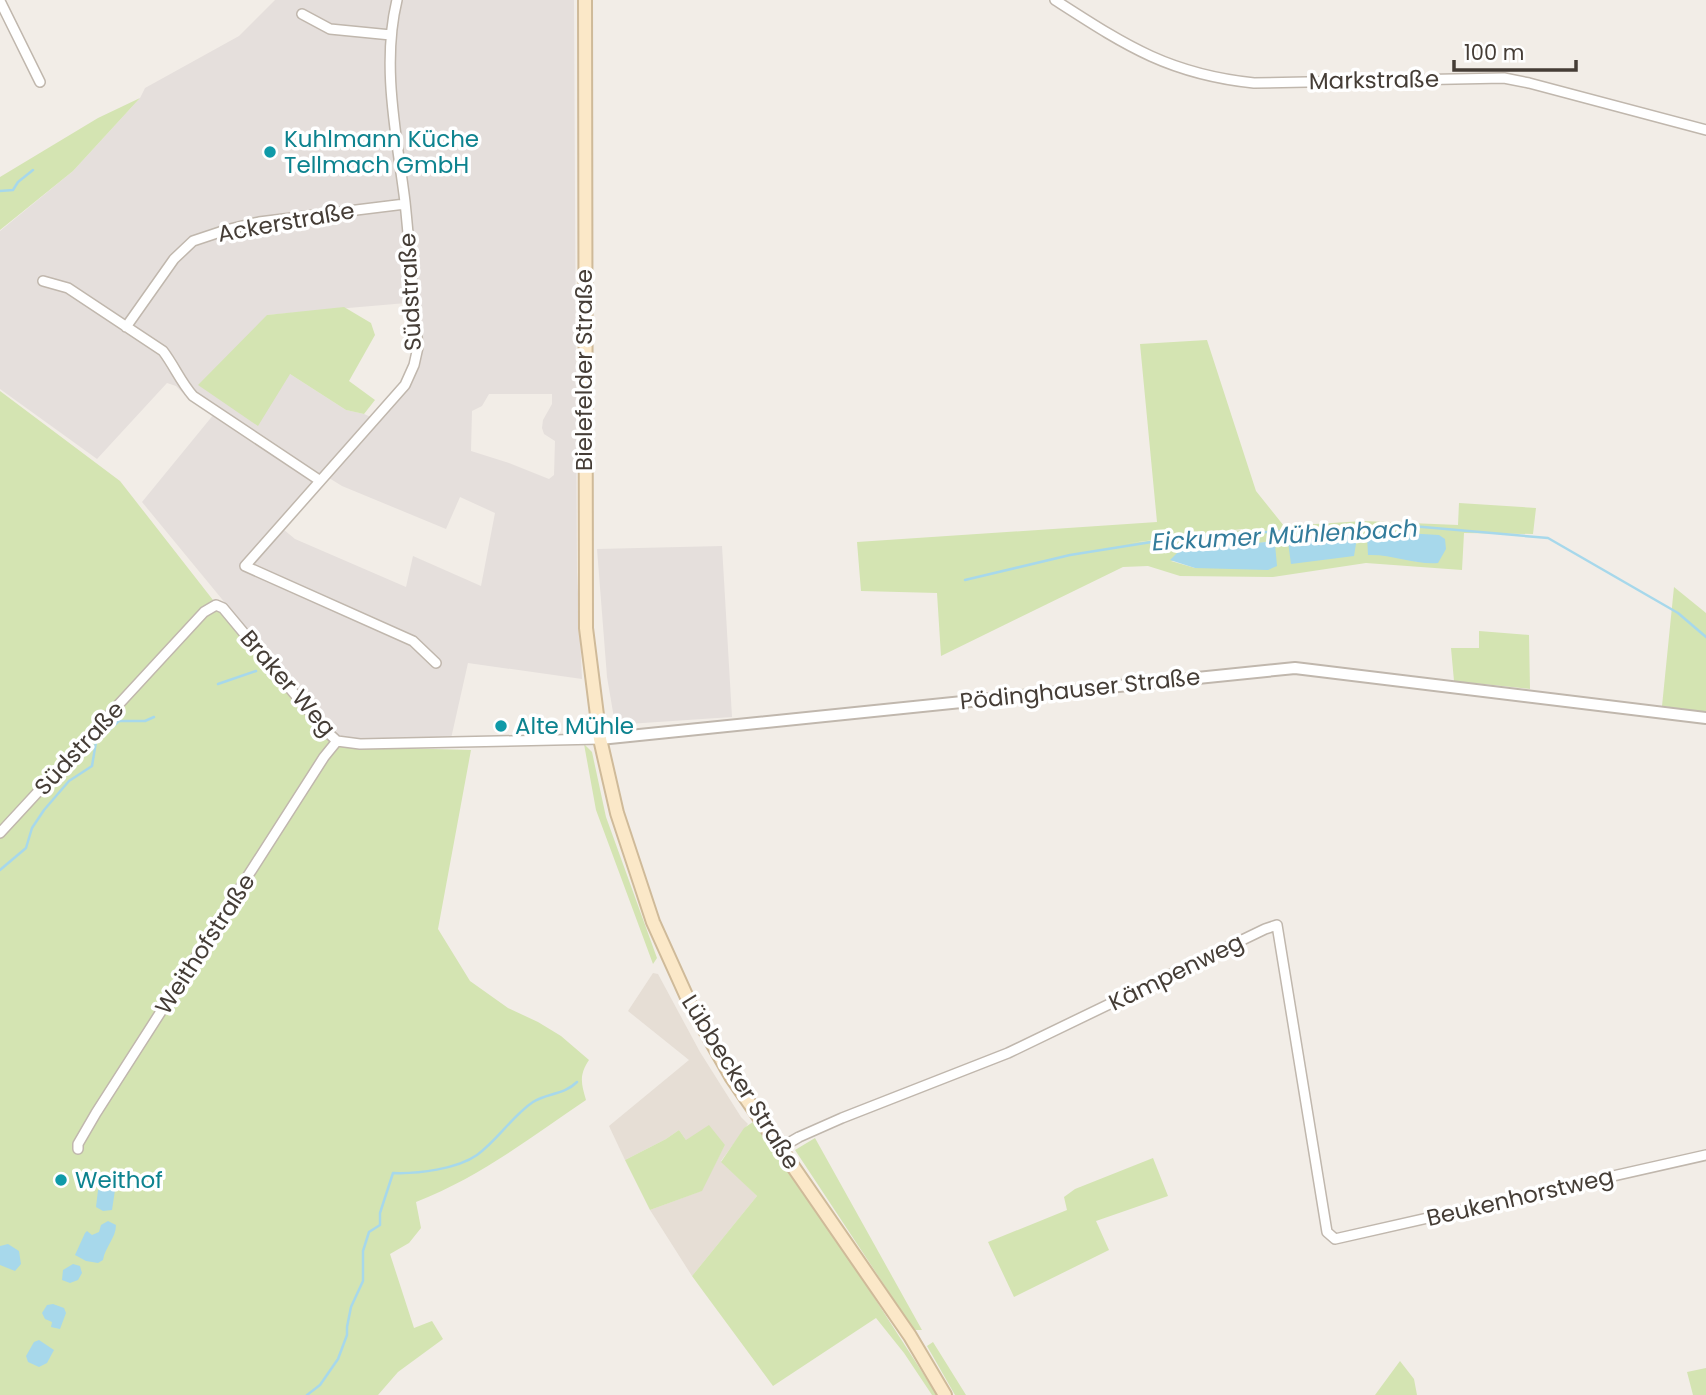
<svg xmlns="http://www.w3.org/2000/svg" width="1706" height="1395" viewBox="0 0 1706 1395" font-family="Poppins,sans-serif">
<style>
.residential{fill:#e6ded5}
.industrial{fill:#e5dfdc;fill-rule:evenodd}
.green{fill:#d4e4b2;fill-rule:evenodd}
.water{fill:#a7d8eb}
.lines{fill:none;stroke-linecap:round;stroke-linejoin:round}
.stream{stroke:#a7d8eb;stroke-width:2.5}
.minor-casing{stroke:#c0b7ad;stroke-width:12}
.tertiary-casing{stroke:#c0b7ad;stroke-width:14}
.secondary-casing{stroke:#cfba99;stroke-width:16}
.minor{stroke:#fff;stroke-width:9}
.tertiary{stroke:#fff;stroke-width:10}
.secondary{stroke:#fbe8c8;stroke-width:12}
.culture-dot{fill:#0f9aa8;stroke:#fff;stroke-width:2.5}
.labels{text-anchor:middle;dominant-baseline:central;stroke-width:7;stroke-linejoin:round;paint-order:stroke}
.street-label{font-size:23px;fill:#453d36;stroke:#fff}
.culture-label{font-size:23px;fill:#0d838f;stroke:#fff;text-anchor:start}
.water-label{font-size:24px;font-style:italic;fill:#337c9b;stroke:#fff}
</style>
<rect width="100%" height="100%" fill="#f2ede7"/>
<path class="residential" d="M653,973l5,1 42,78 41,65 7,7 -27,37 36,35 -65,80 -42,-66 51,-19 24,-46 -39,-5 -7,-10 -13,9 -41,21 -16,-34 80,-66 -61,-49z"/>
<path class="industrial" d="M275,0h299l3,572 5,107 -114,-16 -18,80 -94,-1 -24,-9 -190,-231 72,-88 -29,-19 -9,-9 -9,-3 -70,76 -97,-70v-158l73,-60 67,-73 5,-10 94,-52zM418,302l3,52 -3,15 -8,14 -30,38 -16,-7 -18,-4 -56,-36 -23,-59zM489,394h63v10l-9,16 -1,8 2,6 11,7 -1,34 -5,4 -40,-16 -38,-12 1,-40 10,-5zM329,478l13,8 104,43 14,-32 35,16 -14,73 -68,-30 -7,31 -111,-48 -12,-10z
M722,546l10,171 -104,7 -14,-6 -7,-41 -10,-128z"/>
<path class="green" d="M140,98l-67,73 -73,59v-53l98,-59z
M344,307l27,16 4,12 -26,46 26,19 -11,14 -18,-4 -56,-36 -32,52 -60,-41 69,-70z
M1207,340l49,151 28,35 79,-5 95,4 1,-22 77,5 -3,26 -69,-1 -2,37 -96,-7 -93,14 -93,-1 -32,-10 -25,1 -182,89 -4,-63 -76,-2 -4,-49 300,-20 -17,-178zM1242,529v1l-120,14zM1445,539l-26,23 -32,-7h-19zM1266,542l9,2 -80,24 -24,-7z
M0,391l120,90 93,119 108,130 36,17 114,3 -33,179 32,52 38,27 30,14 23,14 28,24c-10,15 -8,23 -3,40 -56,38 -106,77 -170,102l5,26 -12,15 -19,11 24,74 18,-7 11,18 -45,33 -20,23h-378z
M1674,587l32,26v99l-44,-6z
M1479,631l50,4 1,54 -76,-8 -3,-33h28z
M584,744l8,8 14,65 51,141 -4,6 -57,-154z
M753,1122l104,149 80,124h-5l-28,-42 -28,-35 -103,68 -73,-99 -8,-11 65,-80 -36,-34 23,-34z
M709,1125l16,20 -23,46 -52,19 -25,-50 41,-21 13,-9 7,10z
M815,1138l107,192h-8l-119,-180z
M1153,1158l15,38 -72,25 13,29 -95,47 -26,-55 79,-32 -3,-13 11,-8z
M933,1342l33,53h-11l-28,-49z
M1400,1361l14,18 3,16h-42z
M1706,1368v27h-13l-6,-23z"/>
<path class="water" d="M1371,531l68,4 6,4 1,10 -8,14c-22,2 -46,-9 -70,-8l-1,-20z
M1352,532l5,6 -3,18 -63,8 -3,-22z
M1266,542l9,2 2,22 -9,4 -73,-2 -25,-8 9,-9z
M108,1189l7,1 -3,20 -9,1 -7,-4 2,-17z
M108,1221l8,4c0,13 -11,22 -13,35l-5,3 -12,-2 -11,-6 10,-22 2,-2 5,4 7,-3 2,-7z
M8,1244l11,7 2,13 -6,7 -15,-6v-19z
M73,1264l7,2 2,7 -4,7 -8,3 -8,-3 1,-10z
M53,1304l11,4 2,5 -6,16 -9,-2 1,-5 -7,-3 -3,-6 5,-8z
M39,1340l15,10 -7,13 -8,4 -11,-5 -2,-6 8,-14z"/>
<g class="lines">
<path class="stream" d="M0,191l13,-1 5,-8 15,-12
M965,580l105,-25 119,-19 211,-11 148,13 130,75 28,24
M218,684l38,-13
M0,870l26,-22 6,-20 12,-18 25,-29 23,-15 4,-24 23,-21h26l9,-4
M307,1395l13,-10 18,-26 9,-24v-8l4,-20 12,-26v-30l6,-19 11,-7v-12l13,-40c25,1 64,-4 84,-18 21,-15 35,-39 56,-53 14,-9 31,-7 44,-20"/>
<g class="minor-casing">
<path id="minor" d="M397,0c-16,66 0,137 8,202 5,48 8,96 13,145l-4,18 -9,20 -160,181 168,75 23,22
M1055,0c70,45 113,74 199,83l250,-5 25,5 177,47
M0,1l40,81
M302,14l28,15 61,6
M43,281l25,7 95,63c12,16 17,30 30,45l126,84
M126,327l48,-68 19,-18 33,-11 33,-8 146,-18
M0,833l204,-221 12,-7 7,3 100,120 14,13 23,3 240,-5
M780,1148l19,-11 43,-19 166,-65 257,-124 12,-4 50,307 8,7 371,-84
M78,1149v-5l18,-31 228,-356 13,-16"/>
</g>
<g class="tertiary-casing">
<path id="tertiary" d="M600,739l695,-71 411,50"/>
</g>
<g class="secondary-casing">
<path id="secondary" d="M585,0l1,628 14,111 17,74 36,109 37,82 42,74 178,258 35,59"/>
</g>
<use href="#minor" class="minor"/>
<use href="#tertiary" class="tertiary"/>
<use href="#secondary" class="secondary"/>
</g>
<g class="culture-dot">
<circle cx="270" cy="152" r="7"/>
<circle cx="501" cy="726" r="7"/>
<circle cx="61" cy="1180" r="7"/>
</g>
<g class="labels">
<g class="street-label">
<text transform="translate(1374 80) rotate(-1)">Markstraße</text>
<text transform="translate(286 222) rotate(-10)">Ackerstraße</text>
<text transform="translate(410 292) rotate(-93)">Südstraße</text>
<text transform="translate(584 370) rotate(-90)">Bielefelder Straße</text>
<text transform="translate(288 683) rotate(49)">Braker Weg</text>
<text transform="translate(1080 689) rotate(-6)">Pödinghauser Straße</text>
<text transform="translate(79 748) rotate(-47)">Südstraße</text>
<text transform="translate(205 944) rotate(-57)">Weithofstraße</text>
<text transform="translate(1176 972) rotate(-26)">Kämpenweg</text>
<text transform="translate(741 1082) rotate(58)">Lübbecker Straße</text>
<text transform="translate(1520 1197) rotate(-13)">Beukenhorstweg</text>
</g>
<g class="culture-label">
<text x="284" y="139">Kuhlmann Küche<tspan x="284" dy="26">Tellmach GmbH</tspan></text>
<text x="515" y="726">Alte Mühle</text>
<text x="75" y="1180">Weithof</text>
</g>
<g class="water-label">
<text transform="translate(1285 535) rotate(-3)">Eickumer Mühlenbach</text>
</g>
</g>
<path d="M1454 60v10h122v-10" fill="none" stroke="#453d36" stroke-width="3.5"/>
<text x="1464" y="60" font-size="21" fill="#453d36" stroke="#ffffff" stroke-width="5" paint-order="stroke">100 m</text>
</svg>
